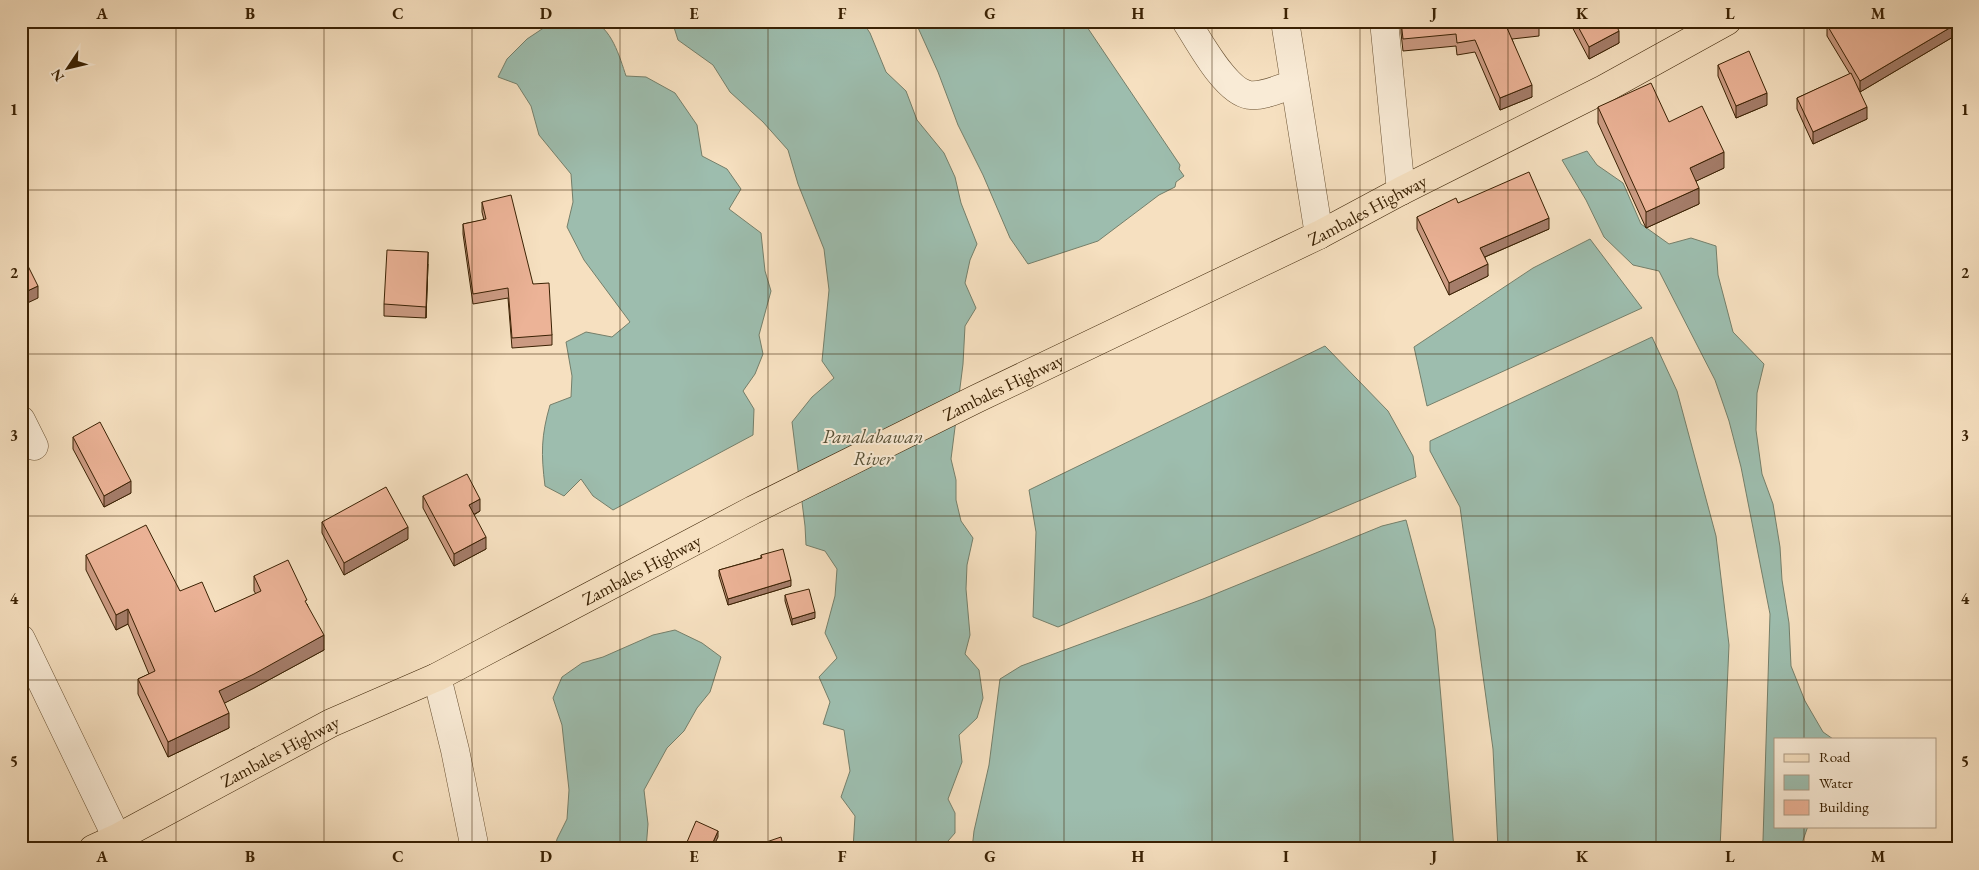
<svg xmlns="http://www.w3.org/2000/svg" width="1979" height="870" viewBox="0 0 1979 870" font-family="'EB Garamond',serif">
<style>
.water{fill:#9dbdae;stroke:#757f6a}
.lines{fill:none;stroke-linecap:round;stroke-linejoin:round}
.minor-casing{stroke:#695132;stroke-width:29}
.major-casing{stroke:#3a2103;stroke-width:29}
.minor{stroke:#f9ebd6;stroke-width:28}
.major{stroke:#f6e0c0;stroke-width:28}
.wall{fill:#cb9a82;stroke:#3a2103}
.shaded-wall{fill:#a57d6a;stroke:#3a2103}
.building{fill:#ecb397;stroke:#3a2103}
.grid{fill:none;stroke:#3a2103;stroke-width:1;stroke-opacity:0.55}
.labels{text-anchor:middle;dominant-baseline:central;stroke-width:4;stroke-linejoin:round;paint-order:stroke}
.street-label{font-size:18px;fill:#3a2103;stroke:#f9ebd6}
.water-label{font-size:19px;font-style:italic;fill:#585036;stroke:#f9ebd6}
.neatline{fill:none;stroke:#3a2103;stroke-width:2}
.grid-label{font-size:16px;text-anchor:middle;font-weight:bold;fill:#3a2103}
</style>
<rect width="100%" height="100%" fill="#f6e0c0"/>
<filter id="stains"><feTurbulence type="fractalNoise" baseFrequency=".004" numOctaves="4"/><feColorMatrix values="0 0 0 0 .2 0 0 0 0 .09 0 0 0 0 .02 0 0 0 .5 -.17"/></filter>
<radialGradient id="worn" r=".72"><stop offset=".6" stop-color="#630" stop-opacity="0"/><stop offset="1" stop-color="#630" stop-opacity=".3"/></radialGradient>
<path class="water" d="M554,21c11,0 25,-2 36,0 21,4 30,37 36,55l20,1 29,16 22,32 5,31 25,13 14,20 -12,20 32,24 4,38 6,20 -12,44 4,19 -8,20 -12,17 11,18 -1,26 -140,75 -20,-14 -12,-17 -17,17 -19,-10c-4,-32 -4,-50 5,-81l21,-8 1,-21 -6,-34 20,-10 26,5 18,-15 -46,-62 -17,-33 6,-25 -2,-28 -32,-39 -8,-29 -14,-22 -19,-7 9,-18 20,-20z
M672,21h190l8,12 16,39 20,19 11,29 27,33 11,24 6,26 16,41 -7,16 -5,23 11,25 -11,18 -2,38 -12,95 5,21v20l5,21 12,17 -6,27 -1,24 4,46 -5,19 14,16 4,28 -6,20 -18,17 3,27 -14,37 7,14v20l-14,16h-88l2,-33 -14,-19 9,-26 -6,-41 -21,-6 7,-22 -11,-25 18,-19 -12,-25 10,-37 2,-27 -12,-18 -19,-6 -1,-19 -13,-104 20,-25 22,-19 -12,-17 7,-71 -5,-41 -26,-65 -10,-34 -25,-28 -33,-30 -17,-27 -35,-25z
M915,21h168l97,144 -1,4 5,7 -8,6 -1,5 -16,8 -61,46 -70,23 -18,-26 -27,-63 -25,-50 -20,-53z
M1587,151l10,14 26,18 18,41 28,20 22,-6 25,8 2,29 15,57 31,32 -7,29 -1,37 6,44 11,30 7,43 2,33 7,43 2,43 14,35 18,31 10,7h-58v87h33l-8,23h-39l2,-9 7,-226 -29,-147 -12,-46 -14,-41 -56,-109 -26,-6 -29,-28 -18,-37 -24,-40z
M1590,239l52,69 -215,98 -13,-59 119,-79z
M1652,337l25,54 39,145 13,109 -9,204h-222l-5,-100 -33,-242 -30,-56v-10z
M1325,346l63,65 25,45 3,21 -358,150 -25,-10 3,-85 -7,-42z
M1406,520l29,109 19,220h-482l2,-18 15,-66 11,-86 21,-13 182,-67 179,-73z
M675,630l27,13 19,14 -11,35 -13,16 -13,23 -17,17 -23,42 4,34 -2,25h-91l2,-10 10,-20 2,-29 -7,-65 -9,-27 9,-21 20,-14 21,-6 50,-22z"/>
<g class="lines">
<g class="minor-casing">
<path id="minor" d="M1186,21c13,20 39,70 63,74 14,2 32,-7 45,-11
M1285,21l34,214
M1384,21l17,170
M21,420l13,26
M21,639l96,199
M437,677l18,73 20,99"/>
</g>
<g class="major-casing">
<g id="major">
<path id="s1" d="M93,849l24,-11 214,-115 106,-46 316,-167 223,-111 343,-164 82,-44 203,-102 123,-68"/>
</g>
</g>
<use href="#minor" class="minor"/>
<use href="#major" class="major"/>
</g>
<path class="wall" d="M1401,21l138,3v12l-27,3 20,58 -32,13 -25,-58 -18,3 -1,-9 -53,5 -2,-18z
M1570,21h44l5,22 -30,16 -19,-36z
M1958,21v13l-98,58 -4,-7 11,34 -54,25 -16,-35v-11l53,-24 -23,-38v-11z
M1718,65l49,40 -31,13 -18,-42z
M1598,107l71,15 55,46 -28,13 3,23 -53,24 -48,-105z
M482,202l51,82 19,51v10l-40,3 -4,-50 -35,6 -10,-70v-10l21,-4 -2,-8z
M1458,203l91,26 -64,28 3,19 -39,19 -32,-66v-12z
M428,264l-2,54 -42,-2v-12z
M73,437l58,56 -27,14 -31,-58z
M423,496l57,15 -6,4 12,34 -32,17 -31,-58z
M322,522l86,17 -64,36 -22,-42z
M86,555l94,36 35,21 41,-18 -2,-3v-15l53,28 17,46 -70,38 -30,15 5,25 -61,29 -30,-63v-15l11,-5 -21,-50 -12,6 -30,-60z
M761,555l30,31 -63,19 -9,-29v-6l42,-12z
M785,595l30,23 -23,7 -7,-24z"/>
<path class="shaded-wall" d="M1958,23v11l-98,58v-11z
M1619,31v12l-30,16v-12z
M1532,85v12l-32,13v-12z
M1767,93v12l-31,13v-12z
M1867,107v12l-54,25v-12z
M1724,152v16l-34,16v-16z
M1699,188v16l-53,24v-16z
M1549,218v11l-69,30v-11z
M428,252v12l-2,54v-11z
M1488,264v12l-39,19v-12z
M38,286v12l-17,8v-12z
M131,481v12l-27,14v-11z
M480,499v12l-11,6v-12z
M408,527v12l-64,36v-12z
M486,537v12l-32,17v-12z
M791,580v6l-63,19v-6z
M128,609v15l-12,6v-15z
M815,612v6l-23,7v-6z
M324,635v15l-70,38 -35,18v-15z
M229,713v15l-61,29v-15z
M718,831v6l-6,12h-2z"/>
<path class="building" d="M1401,21h138v3l-32,4 25,57 -32,13 -25,-58 -18,3 -1,-9 -53,5z
M1575,21h39l5,10 -30,16z
M1833,21h125v2l-98,58 -33,-56z
M1749,51l18,42 -31,13 -18,-41z
M1851,73l16,34 -54,25 -16,-34z
M1651,83l18,39 33,-16 22,46 -34,16 9,20 -53,24 -48,-105z
M1529,172l20,46 -69,30 8,16 -39,19 -32,-66 39,-19 2,5z
M511,195l22,89 16,-1 3,52 -40,3 -4,-50 -35,6 -10,-70 23,-5 -4,-17z
M387,250l41,2 -2,55 -42,-3z
M21,252l17,34 -17,8z
M100,422l31,59 -27,15 -31,-59z
M467,474l13,25 -11,6 17,32 -32,17 -31,-58z
M386,487l22,40 -64,36 -22,-41z
M146,525l34,66 22,-9 13,30 46,-21 -7,-15 34,-16 19,40 -2,1 19,34 -70,39 -35,17 10,22 -61,29 -30,-63 17,-8 -27,-62 -12,6 -30,-60z
M783,549l8,31 -63,19 -9,-29 43,-12 -1,-3z
M809,589l6,23 -23,7 -7,-24z
M696,821l22,10 -8,18h-26z
M781,837l3,12h-38z"/>
<path class="grid" d="M176,21v828M324,21v828M472,21v828M620,21v828M768,21v828M916,21v828M1064,21v828M1212,21v828M1360,21v828M1508,21v828M1656,21v828M1804,21v718M21,190h1937M21,354h1937M21,516h1937M21,680h1937M1804,826v23"/>
<g class="labels">
<g class="street-label">
<text stroke="none"><textPath href="#s1" startOffset="1426">Zambales Highway</textPath></text>
<text stroke="none"><textPath href="#s1" startOffset="1021">Zambales Highway</textPath></text>
<text stroke="none"><textPath href="#s1" startOffset="616">Zambales Highway</textPath></text>
<text stroke="none"><textPath href="#s1" startOffset="211">Zambales Highway</textPath></text>
</g>
<g class="water-label">
<text x="873" y="436">Panalabawan<tspan x="873" dy="22">River</tspan></text>
</g>
</g>
<rect width="1979" height="870" fill="none" stroke="#f6e0c0" stroke-width="55"/>
<rect x="1774" y="738" width="162" height="90" fill="#f9ebd6" stroke="#ad9a82"/>
<rect x="1784" y="754" width="25" height="8" fill="#f6e0c0" stroke="#ad9a82"/>
<text x="1819" y="762" font-size="15" fill="#3a2103">Road</text>
<rect x="1784" y="775" width="25" height="15" fill="#9dbdae" stroke="#ad9a82"/>
<text x="1819" y="788" font-size="15" fill="#3a2103">Water</text>
<rect x="1784" y="800" width="25" height="15" fill="#ecb397" stroke="#ad9a82"/>
<text x="1819" y="812" font-size="15" fill="#3a2103">Building</text>
<g transform="translate(68 68) rotate(235)" stroke="#f9ebd6" stroke-width="4" paint-order="stroke">
<path d="M0-4L9 19L0 12L-9 19Z" fill="#3a2103"/>
<text y="-8" font-size="14" font-weight="bold" text-anchor="middle" fill="#3a2103">N</text>
</g>
<rect x="28" y="28" width="1924" height="814" class="neatline"/>
<g class="grid-label">
<text x="102" y="19">A</text>
<text x="250" y="19">B</text>
<text x="398" y="19">C</text>
<text x="546" y="19">D</text>
<text x="694" y="19">E</text>
<text x="842" y="19">F</text>
<text x="990" y="19">G</text>
<text x="1138" y="19">H</text>
<text x="1286" y="19">I</text>
<text x="1434" y="19">J</text>
<text x="1582" y="19">K</text>
<text x="1730" y="19">L</text>
<text x="1878" y="19">M</text>
<text x="14" y="115">1</text>
<text x="1965" y="115">1</text>
<text x="14" y="278">2</text>
<text x="1965" y="278">2</text>
<text x="14" y="441">3</text>
<text x="1965" y="441">3</text>
<text x="14" y="604">4</text>
<text x="1965" y="604">4</text>
<text x="14" y="767">5</text>
<text x="1965" y="767">5</text>
<text x="102" y="862">A</text>
<text x="250" y="862">B</text>
<text x="398" y="862">C</text>
<text x="546" y="862">D</text>
<text x="694" y="862">E</text>
<text x="842" y="862">F</text>
<text x="990" y="862">G</text>
<text x="1138" y="862">H</text>
<text x="1286" y="862">I</text>
<text x="1434" y="862">J</text>
<text x="1582" y="862">K</text>
<text x="1730" y="862">L</text>
<text x="1878" y="862">M</text>
</g>
<rect width="100%" height="100%" filter="url(#stains)"/>
<rect width="100%" height="100%" fill="url(#worn)"/>
</svg>
